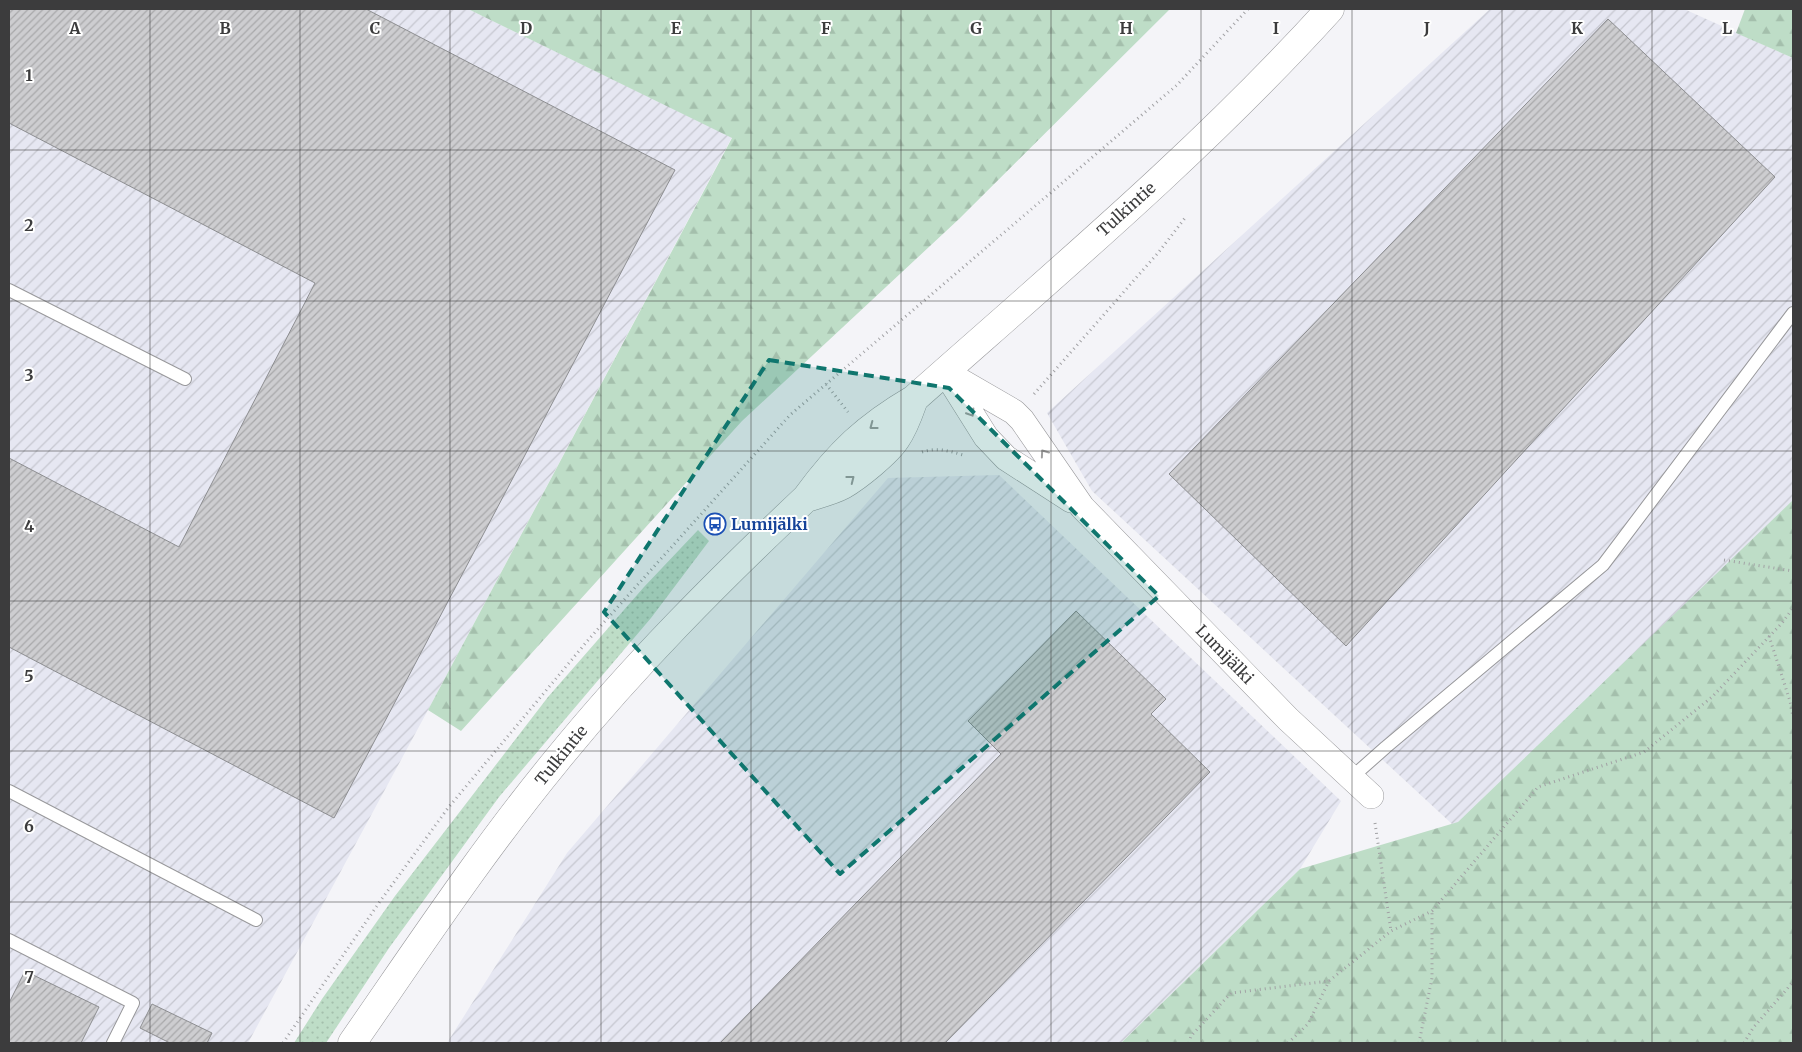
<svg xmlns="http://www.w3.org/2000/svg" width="1802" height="1052" viewBox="0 0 1802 1052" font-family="Merriweather,serif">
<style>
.industrial{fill:url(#industrial-furrows)}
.grass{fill:url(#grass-dots)}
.forest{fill:url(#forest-firs)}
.building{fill:url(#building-hatch);stroke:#8d8e91}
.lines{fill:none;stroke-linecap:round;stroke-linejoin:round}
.service-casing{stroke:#98989b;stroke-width:14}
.minor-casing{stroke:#98989b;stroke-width:26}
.secondary-casing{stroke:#98989b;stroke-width:29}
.path{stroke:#a1a1a4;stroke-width:3;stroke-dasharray:1 4;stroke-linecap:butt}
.service{stroke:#fff;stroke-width:12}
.minor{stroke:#fff;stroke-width:25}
.secondary{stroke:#fff;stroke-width:28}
.oneway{stroke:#9e9e9e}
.marked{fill:#0f766e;fill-opacity:0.2;stroke:#0f766e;stroke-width:4;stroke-dasharray:10 6;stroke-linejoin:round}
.grid{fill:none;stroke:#3c3c3d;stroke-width:1;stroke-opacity:0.55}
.labels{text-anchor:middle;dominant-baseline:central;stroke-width:4;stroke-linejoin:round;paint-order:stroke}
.street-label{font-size:16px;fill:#3c3c3d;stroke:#fff}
.transit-label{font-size:16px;font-weight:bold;fill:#164399;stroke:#fff;text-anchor:start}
.grid-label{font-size:16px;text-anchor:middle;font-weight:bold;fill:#3c3c3d;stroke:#fff;stroke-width:4;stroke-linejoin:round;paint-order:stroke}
</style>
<defs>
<pattern id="industrial-furrows" width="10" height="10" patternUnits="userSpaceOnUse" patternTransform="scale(1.25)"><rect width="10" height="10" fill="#e6e7f2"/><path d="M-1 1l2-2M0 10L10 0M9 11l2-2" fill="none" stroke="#c6c7d0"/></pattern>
<pattern id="grass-dots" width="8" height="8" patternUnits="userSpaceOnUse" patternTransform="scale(1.25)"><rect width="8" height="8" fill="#beddc7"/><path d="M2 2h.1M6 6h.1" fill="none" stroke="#a4bfac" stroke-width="1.8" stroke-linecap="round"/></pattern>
<pattern id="forest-firs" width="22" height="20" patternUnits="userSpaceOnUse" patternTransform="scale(1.25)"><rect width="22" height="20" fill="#beddc7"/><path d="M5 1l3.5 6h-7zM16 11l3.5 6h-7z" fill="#a4bfac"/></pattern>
<pattern id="building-hatch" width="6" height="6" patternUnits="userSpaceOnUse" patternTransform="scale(1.25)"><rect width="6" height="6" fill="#cdcdd0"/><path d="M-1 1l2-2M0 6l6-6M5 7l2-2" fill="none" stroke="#a8a8aa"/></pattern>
</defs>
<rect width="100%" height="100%" fill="#f4f4f8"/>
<path class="industrial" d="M9,9h459l264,128 -304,573 -180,333h-239z
M1490,9h194l109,49v442l-328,336 -373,-345 -45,-78z
M999,475l342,326 -41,68 -179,174h-674l120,-190 321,-375z"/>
<path class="grass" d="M698,530l11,11 -58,77 -152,179 -110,151 -63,95h-32l28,-44 73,-103 153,-199 96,-110z"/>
<path class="forest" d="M468,9h702l-211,210 -217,202 -281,310 -33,-21 304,-572z
M1745,9h48v49l-57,-25z
M1793,500v543h-672l179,-174 158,-47z"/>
<path class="building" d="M9,9h357l309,161 -341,648 -325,-171v-189l170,89 136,-264 -306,-160z
M1608,19l167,158 -429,469 -177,-172z
M1076,611l90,88 -15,15 59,58 -265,271h-225l281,-289 -33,-33z
M25,971l74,36 -18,36h-72v-40z
M152,1004l60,29 -5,10h-37l-30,-15z"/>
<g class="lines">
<g class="service-casing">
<path id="service" d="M9,290l176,89
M1351,778l35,-31 217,-182 190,-252
M9,791l247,129
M9,940l124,63 -20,40"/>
</g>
<g class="minor-casing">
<path id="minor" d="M945,372l69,40 8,8 60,87 206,212 83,77
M947,375l39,62 20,21 65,42"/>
</g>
<g class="secondary-casing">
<path id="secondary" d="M806,498c13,-4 26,-7 37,-13 14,-8 45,-33 53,-46 9,-13 13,-26 18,-40
M352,1043c66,-95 130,-192 204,-282 77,-95 162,-180 250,-263 33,-45 60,-71 108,-99 142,-126 288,-249 416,-390"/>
</g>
<path class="path" d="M826,384l22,28
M1034,394l124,-141 27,-35
M922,452c15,-5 27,-1 41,3l2,-1
M1724,560l69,11
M1769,636l21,65 3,16
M1375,823l16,108
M283,1043l98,-143 67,-92 141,-169 201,-224 387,-330 71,-76
M1189,1043l2,-7 40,-43 98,-12 62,-50 41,-20 106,-124 106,-35 68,-55 70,-74 11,-15
M1288,1043l20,-19 21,-43
M1419,1043l13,-65v-67
M1744,1043l9,-15 40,-46"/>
<use href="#service" class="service"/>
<use href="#minor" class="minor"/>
<use href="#secondary" class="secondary"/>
</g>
<defs><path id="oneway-chevron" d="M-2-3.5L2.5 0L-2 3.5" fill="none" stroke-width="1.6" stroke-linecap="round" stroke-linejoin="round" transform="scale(1.25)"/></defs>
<g class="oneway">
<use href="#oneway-chevron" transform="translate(971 413) rotate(58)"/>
<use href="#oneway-chevron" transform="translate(873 426) rotate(143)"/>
<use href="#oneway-chevron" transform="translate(1044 453) rotate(-125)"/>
<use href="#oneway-chevron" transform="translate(851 479) rotate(-38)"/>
</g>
<path class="marked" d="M769,360l180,28 210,208 -319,278 -236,-262z"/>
<path class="grid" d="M150,9v1034M300,9v1034M450,9v1034M601,9v1034M751,9v1034M901,9v1034M1051,9v1034M1201,9v1034M1352,9v1034M1502,9v1034M1652,9v1034M9,150h1784M9,301h1784M9,451h1784M9,601h1784M9,751h1784M9,902h1784"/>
<defs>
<g id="bus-ring" transform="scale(1.125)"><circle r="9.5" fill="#fff" stroke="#1a4fb4" stroke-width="1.5"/><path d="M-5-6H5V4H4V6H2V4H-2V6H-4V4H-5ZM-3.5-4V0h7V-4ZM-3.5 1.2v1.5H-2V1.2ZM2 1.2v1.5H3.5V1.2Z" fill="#1a4fb4"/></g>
</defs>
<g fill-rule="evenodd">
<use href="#bus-ring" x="715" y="524"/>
</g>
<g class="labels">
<g class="street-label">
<text transform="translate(1126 209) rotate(-42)">Tulkintie</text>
<text transform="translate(1225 654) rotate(46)">Lumijälki</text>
<text transform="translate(561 755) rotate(-51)">Tulkintie</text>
</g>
<g class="transit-label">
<text x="731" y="524">Lumijälki</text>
</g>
</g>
<g class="grid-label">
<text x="75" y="34">A</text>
<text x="225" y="34">B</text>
<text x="375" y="34">C</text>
<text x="526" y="34">D</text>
<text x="676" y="34">E</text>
<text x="826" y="34">F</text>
<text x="976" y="34">G</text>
<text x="1126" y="34">H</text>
<text x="1276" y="34">I</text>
<text x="1427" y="34">J</text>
<text x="1577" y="34">K</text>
<text x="1727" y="34">L</text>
<text x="29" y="81">1</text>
<text x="29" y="231">2</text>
<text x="29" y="381">3</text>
<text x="29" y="532">4</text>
<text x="29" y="682">5</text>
<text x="29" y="832">6</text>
<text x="29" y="983">7</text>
</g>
<rect width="1802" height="1052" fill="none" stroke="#3c3c3d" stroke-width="20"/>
</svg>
